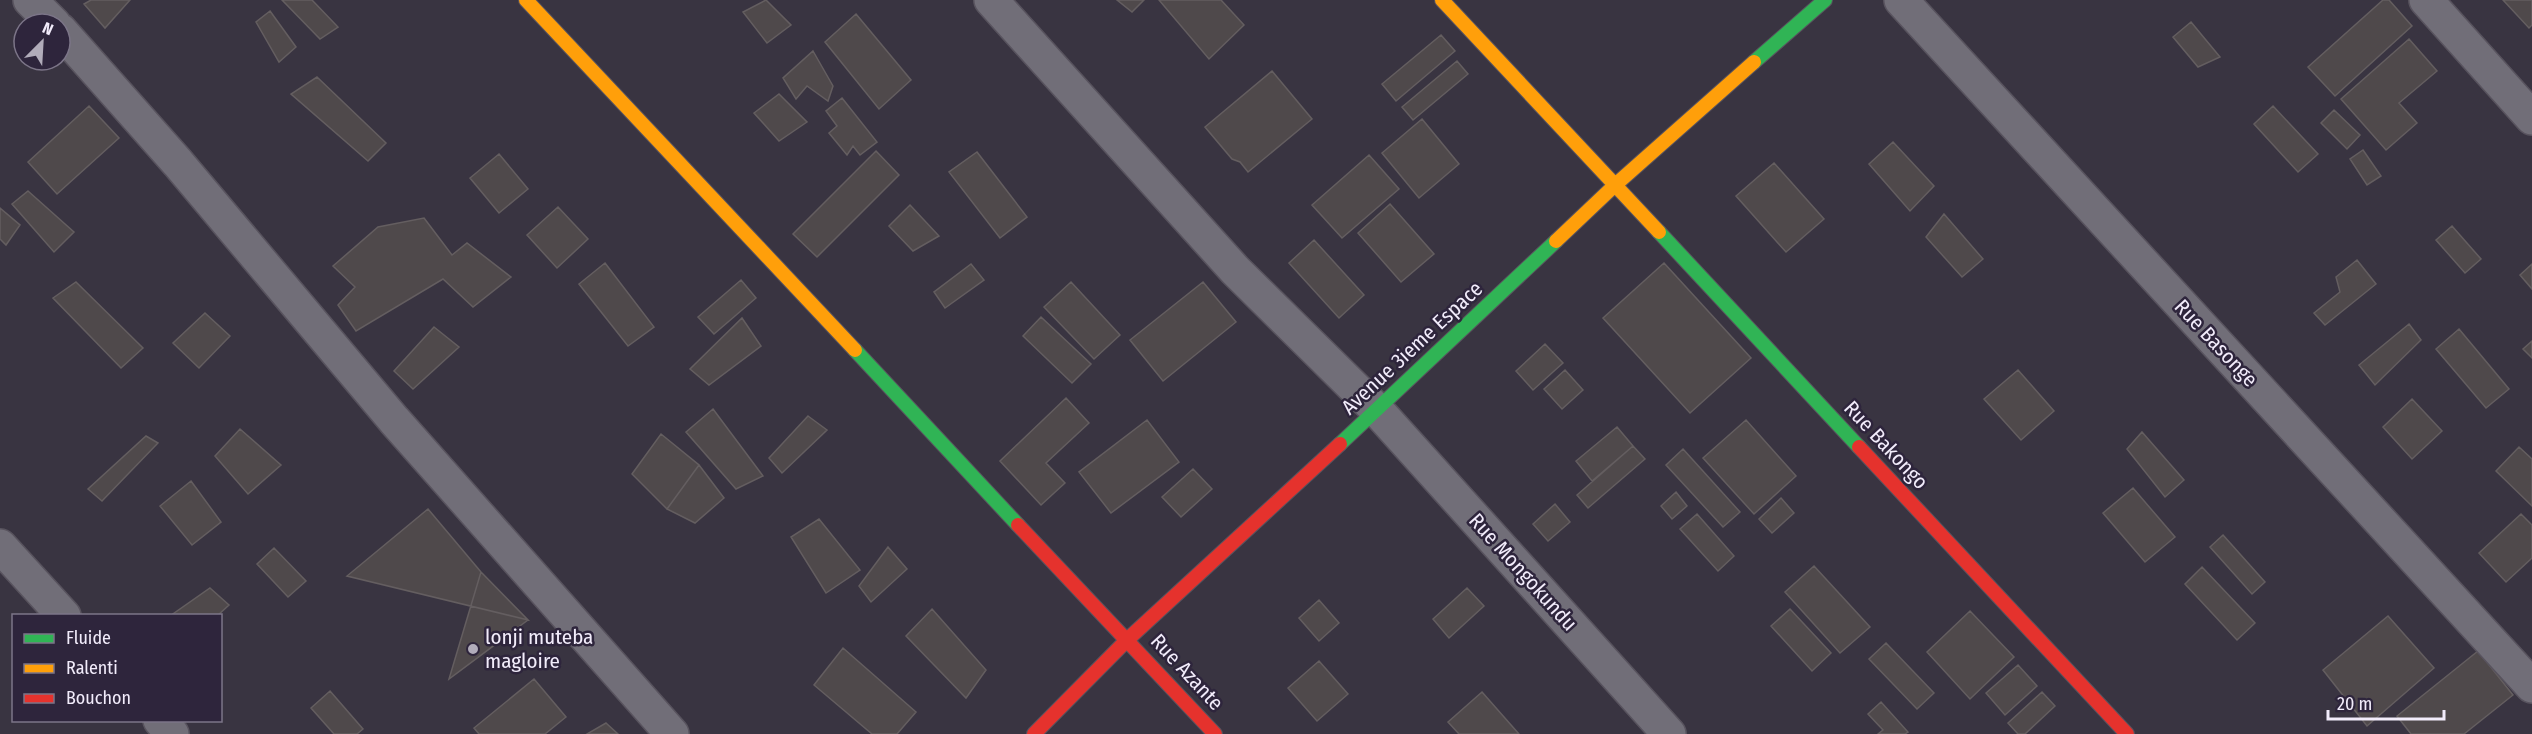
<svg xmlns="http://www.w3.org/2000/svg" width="2532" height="734" viewBox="0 0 2532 734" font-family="'Fira Sans Condensed',sans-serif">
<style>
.building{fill:#4f494b;stroke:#645e60;stroke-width:1.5}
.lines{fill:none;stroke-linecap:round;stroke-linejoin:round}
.street-casing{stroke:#58535e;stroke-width:36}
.fast-casing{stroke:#58535e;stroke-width:16}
.slow-casing{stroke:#58535e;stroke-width:16}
.jam-casing{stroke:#58535e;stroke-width:16}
.street{stroke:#716e78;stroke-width:33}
.fast{stroke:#30b455;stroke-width:14}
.slow{stroke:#ff9f0a;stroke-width:14}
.jam{stroke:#e5322d;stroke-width:14}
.poi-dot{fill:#b1acba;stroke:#2e253c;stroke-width:2}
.labels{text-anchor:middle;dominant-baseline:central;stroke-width:5;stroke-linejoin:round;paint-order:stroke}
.street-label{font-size:21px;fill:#f2ecfb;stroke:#2e253c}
.poi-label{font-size:21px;fill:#f2ecfb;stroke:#2e253c;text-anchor:start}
</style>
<rect width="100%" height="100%" fill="#393441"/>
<path class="building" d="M91,0h39l-25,28 -21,-24z
M282,0h30l26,27 -18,12z
M766,0l25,25 -24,18 -24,-31z
M1117,0h27l-12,12z
M1159,0h62l23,25 -35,34z
M2383,0h6l23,26 -77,70 -27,-29z
M2503,0h29v25l-3,3z
M270,11l26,36 -17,15 -23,-40z
M856,14l55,66 -32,29 -54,-67z
M2191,22l29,35 -22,10 -25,-30z
M1441,35l14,16 -59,50 -14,-17z
M2409,39l28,32 -38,32 18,20 -31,27 -45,-51z
M813,51l20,35 -5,15 -21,-15 -11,13 -13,-21z
M1457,61l11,13 -55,46 -11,-13z
M1272,71l40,48 -64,53 -8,-10 -8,-3 -27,-32z
M317,77l69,66 -18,18 -77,-67z
M779,94l28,28 -28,19 -25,-28z
M842,98l35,44 -17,13 -7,-9 -6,9 -18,-22 8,-7 -11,-15z
M89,106l30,32 -62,56 -29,-32z
M2273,106l45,48 -20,18 -44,-48z
M2334,110l26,25 -13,14 -26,-26z
M1422,119l37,45 -40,34 -37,-45z
M1893,142l41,44 -24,25 -41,-47z
M2363,150l18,26 -14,9 -17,-26z
M876,151l23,24 -82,82 -24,-23z
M977,152l50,65 -27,21 -51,-66z
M499,154l29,35 -29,24 -29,-35z
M1369,155l30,34 -57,49 -30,-33z
M1774,163l50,56 -38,33 -50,-56z
M28,191l46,41 -20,20 -42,-48z
M1390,204l44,50 -33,28 -43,-49z
M910,205l29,31 -26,15 -24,-25z
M558,207l30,32 -31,29 -30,-33z
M0,208l20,17 -14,20 -6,-6z
M1944,214l39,45 -21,18 -36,-40z
M424,218l28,37 15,-12 44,34 -38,30 -30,-28 -87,52 -18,-26 17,-18 -22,-21 45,-39z
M2452,226l29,33 -16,14 -29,-33z
M1314,240l50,55 -25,23 -50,-55z
M2357,260l19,24 -51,41 -11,-12 26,-21 -4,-15z
M605,263l49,64 -26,19 -49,-62z
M1664,263l87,95 -61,55 -87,-95z
M971,264l13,16 -39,28 -11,-16z
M2532,264v25l-12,-14z
M741,280l15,18 -42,36 -16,-17z
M76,282l67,66 -22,20 -68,-70z
M1071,282l49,53 -26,24 -50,-52z
M1203,282l33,40 -73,59 -33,-41z
M205,313l25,23 -31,32 -26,-25z
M1041,317l50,47 -19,19 -49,-47z
M742,318l19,28 -52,39 -19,-16z
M2409,324l12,16 -46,45 -16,-20z
M434,327l25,20 -46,42 -19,-18z
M2459,329l50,60 -23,19 -50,-59z
M2532,341v17l-9,-9z
M1545,344l18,19 -30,27 -17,-19z
M1565,370l18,20 -21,19 -18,-20z
M2018,370l36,41 -33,29 -37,-41z
M1066,398l23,25 -43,40 19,20 -24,22 -41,-44z
M2412,399l30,32 -30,28 -29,-32z
M713,409l50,67 -27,13 -50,-57z
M808,416l19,14 -45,43 -13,-15z
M1147,420l32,42 -68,51 -32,-41z
M1746,420l50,56 -42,38 -51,-56z
M1617,427l16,19 -41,35 -16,-20z
M240,429l41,36 -33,29 -33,-38z
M2142,432l42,48 -19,17 -38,-48z
M661,434l38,31 -32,44 -35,-35z
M146,436l12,7 -56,58 -14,-12z
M1633,446l12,13 -57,49 -11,-13z
M2519,447l13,12v47l-36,-35z
M1683,449l57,63 -17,15 -57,-62z
M699,465l25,33 -29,25 -28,-14z
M1193,469l19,20 -31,28 -19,-20z
M191,481l30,41 -29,23 -32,-39z
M2133,488l42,49 -30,25 -42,-49z
M1676,492l11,14 -15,13 -11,-13z
M1781,498l13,15 -22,20 -13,-14z
M1555,504l15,18 -22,19 -15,-17z
M428,509l53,63 47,48 -181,-44z
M1697,514l37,42 -16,15 -38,-42z
M2521,514l11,11v33l-26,24 -27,-29z
M819,519l41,51 -34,23 -35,-56z
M2223,535l42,47 -13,12 -42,-47z
M888,547l19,22 -36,33 -12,-16z
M274,548l32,33 -18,16 -31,-33z
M1814,566l56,61 -30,26 -55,-61z
M2202,567l53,56 -18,17 -52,-56z
M481,572l47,48 -79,59z
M210,588l19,17 -12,11h-47z
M1467,588l17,18 -35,32 -16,-19z
M1319,600l20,23 -20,18 -20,-23z
M932,609l54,61 -20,28 -60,-62z
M1790,609l41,44 -19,18 -41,-45z
M1970,611l44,46 -44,42 -43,-47z
M2388,616l46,52 -67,58 -44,-56z
M1886,643l48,50 -17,16 -48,-50z
M843,648l73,64 -19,22h-25l-58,-49z
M2478,651l35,44 -49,39h-53l-14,-18z
M1319,661l29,33 -31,27 -29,-33z
M2018,665l19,21 -32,29 -19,-22z
M534,679l32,38 -21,17h-66l-5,-6z
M330,691l33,38 -6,5h-23l-23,-26z
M1482,692l37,42h-60l-11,-12z
M2042,692l13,14 -30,28h-7l-10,-11z
M1881,702l27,30 -3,2h-27l5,-4 -15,-16z
M606,723l12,11h-31z"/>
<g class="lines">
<g class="street-casing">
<path id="street" d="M30,0l24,24
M991,0l244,270 142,140 292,324
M1901,0l631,686
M2426,0l106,118
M60,30l118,133 216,257 278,314
M0,546l64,70
M160,720l12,14"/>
</g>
<g class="fast-casing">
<path id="fast" d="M1754,62l71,-62
M1659,232l200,215
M855,350l163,175
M1340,444l216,-203"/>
</g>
<g class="slow-casing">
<path id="slow" d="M526,0l329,350
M1442,0l217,232
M1556,241l58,-55 140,-124"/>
</g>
<g class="jam-casing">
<path id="jam" d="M1859,447l268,287
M1018,525l197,209
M1034,734l94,-95 212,-195"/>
</g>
<use href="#street" class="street"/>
<use href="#fast" class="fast"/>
<use href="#slow" class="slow"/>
<use href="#jam" class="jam"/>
</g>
<circle class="poi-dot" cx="473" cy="649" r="6"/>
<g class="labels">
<g class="street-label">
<text transform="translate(2216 343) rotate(47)">Rue Basonge</text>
<text transform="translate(1412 348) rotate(-43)">Avenue 3ieme Espace</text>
<text transform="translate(1886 445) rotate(47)">Rue Bakongo</text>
<text transform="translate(1523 572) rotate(48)">Rue Mongokundu</text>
<text transform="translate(1187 672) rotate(47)">Rue Azante</text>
</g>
<g class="poi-label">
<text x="485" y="637">lonji muteba<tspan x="485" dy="24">magloire</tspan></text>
</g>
</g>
<rect x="12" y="614" width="210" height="108" fill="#2e253c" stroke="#7c7588" stroke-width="1.5"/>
<rect x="24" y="634" width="30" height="9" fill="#30b455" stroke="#7c7588" stroke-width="1.5"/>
<text x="66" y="644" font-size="18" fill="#f2ecfb">Fluide</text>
<rect x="24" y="664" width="30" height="9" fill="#ff9f0a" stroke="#7c7588" stroke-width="1.5"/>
<text x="66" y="674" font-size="18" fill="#f2ecfb">Ralenti</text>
<rect x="24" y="694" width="30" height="9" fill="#e5322d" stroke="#7c7588" stroke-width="1.5"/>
<text x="66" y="704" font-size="18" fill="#f2ecfb">Bouchon</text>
<g transform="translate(42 42) rotate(24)"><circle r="28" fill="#2e253c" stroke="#7c7588" stroke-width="1.5"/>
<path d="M0-4.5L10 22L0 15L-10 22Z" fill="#b1acba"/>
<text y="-9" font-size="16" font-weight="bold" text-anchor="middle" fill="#f2ecfb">N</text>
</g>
<path d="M2328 710v9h116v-9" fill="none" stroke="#f2ecfb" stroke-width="3"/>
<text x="2337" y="710" font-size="18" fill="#f2ecfb" stroke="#2e253c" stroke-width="4.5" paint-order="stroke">20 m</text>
</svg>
